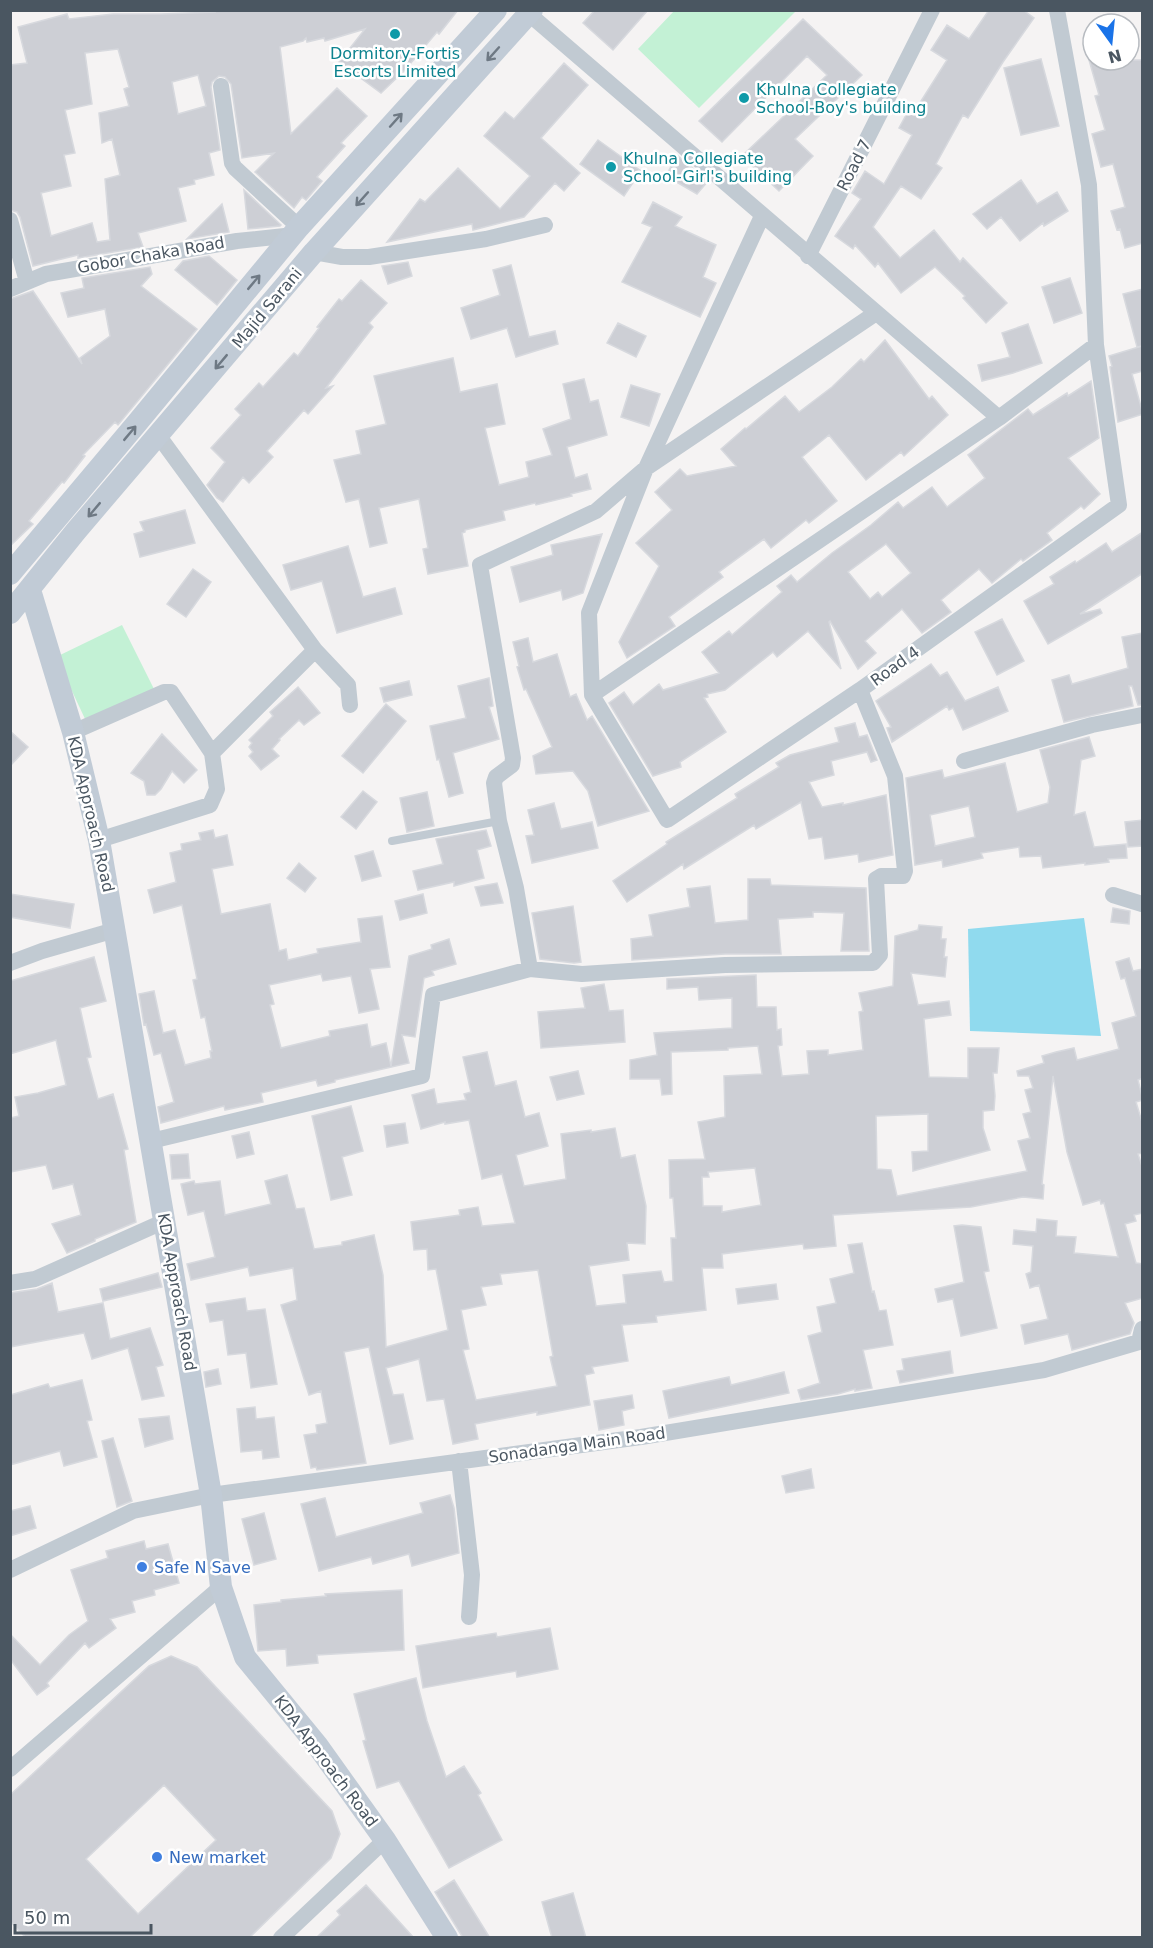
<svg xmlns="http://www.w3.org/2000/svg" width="1153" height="1948" viewBox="0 0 1153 1948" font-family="'DejaVu Sans',sans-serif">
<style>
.green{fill:#c3f1d5}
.water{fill:#90daee}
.building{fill:#cdcfd5;stroke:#d7d9de;stroke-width:1.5;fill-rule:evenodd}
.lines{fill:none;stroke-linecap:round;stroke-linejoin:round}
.lane{stroke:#c1cad2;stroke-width:8}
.street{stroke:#c1cad2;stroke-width:16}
.secondary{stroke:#c1cbd6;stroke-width:22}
.oneway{stroke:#6e7984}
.culture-dot{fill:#0f9aa8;stroke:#fff;stroke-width:2}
.shop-dot{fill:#3f7fe0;stroke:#fff;stroke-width:2}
.labels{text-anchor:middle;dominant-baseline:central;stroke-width:5;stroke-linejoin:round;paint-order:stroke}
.culture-label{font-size:16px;fill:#0d838f;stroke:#fff;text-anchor:start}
.street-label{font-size:16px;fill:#4a5661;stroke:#fff}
.shop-label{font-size:16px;fill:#366cbe;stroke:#fff;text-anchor:start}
</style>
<rect width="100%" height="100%" fill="#f5f3f3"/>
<path class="green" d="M674,11v-1l122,1 -97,97 -61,-59z
M122,625l32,64 -68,32 -30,-64z"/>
<path class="water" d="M1084,918l17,118 -131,-5 -2,-102z"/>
<path class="building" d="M214,10h244l-19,24 -2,-2 -32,38 -24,23 -42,-31 26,-33 -40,12 -1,-3 -17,4 -1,-4 -3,3 -23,6 11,87 46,-46 30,28 -26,27 4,3 -28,31 5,4 -16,19 -4,-3 -8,11 -39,-36 19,-19 -32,5 -11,-74 -6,-7 -6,-1 -7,6 -1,5 9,63 -11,3 5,22 -20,5 1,4 -17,4 8,33 -48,12 5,14 -65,11v-3l-45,11 -13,-49 -3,-5 -7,-2v-145l17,-2 -9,-36 49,-13 2,5 44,-5h48l54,-2zM118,49l11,38 -5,2 5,17 -30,7 3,30 10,-4 8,36 -15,4 5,61 -13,2 -5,-19 -41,13 -10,-43 30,-7 -7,-31 11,-2 -10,-43 27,-6 -7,-51zM198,75l8,31 -28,8 -6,-32z
M595,10h53l-35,40 -30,-27z
M989,10h34l11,8 -31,44 -35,56 -5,-3 -27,49 6,4 -21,31 -20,-13 -28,41 27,31 34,-28 26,32 3,-4 44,45 -21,20 -23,-25 2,-2 -30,-29 -34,26 -23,-30 -3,4 -20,-22 -2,4 -18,-13 26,-37 -9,-6 13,-22 19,13 28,-49 -13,-7 12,-22 5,3 31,-49 -16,-10 16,-25 22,14z
M803,19l59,56 -67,64 18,17 -34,35 -37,-35 85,-81 -20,-19 -85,86 -23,-21z
M1041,59l18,67 -38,9 -17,-67z
M1089,60h54v183l-18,5 -5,-19 -3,1 -6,-19 14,-4 -12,-43 -12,3 -9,-33 13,-4 -10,-34 4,-1z
M564,63l24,22 -47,53 39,35 -16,18 -9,-8 -31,34 -51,13 -1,-6 -85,18 33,-43 5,3 33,-34 42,41 30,-33 -46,-40 21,-24 9,7z
M598,140l43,31 -17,25 -44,-32z
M677,155l31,26 -11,13 -31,-18z
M1021,180l16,24 20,-12 11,19 -24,15 -1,-3 -23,18 -19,-24 -14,12 -14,-15z
M244,190l37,35 -1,1 -32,3z
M653,202l29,15 -7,9 41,19 -13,32 13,6 -16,34 -78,-35 30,-55 -10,-4z
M222,204l7,28 -42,7z
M209,256l28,24 -20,25 -42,-35 8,-9z
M408,262l4,14 -24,8 -6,-18z
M511,265l18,72 26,-6 3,13 -42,13 -9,-29 -36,11 -10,-31 39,-13 -7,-25z
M150,267l2,7 -11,12 56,43 -79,96 -3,-3 -32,33 2,1 -21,27 -2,-1 -33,39 4,3 -23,22v-247l23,-8 49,73 -2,-6 30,-22 -5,-27 -37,8 -7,-24 23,-5 -2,-10z
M1070,278l12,35 -28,10 -12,-36z
M361,280l26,23 -18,20 4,4 -47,61 7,-2 -25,28 -4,-4 -37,41 6,6 -24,26 -6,-6 -20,25 -6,-4 -10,-13 18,-23 -14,-14 30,-33 -6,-6 24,-26 4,4 31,-34 4,3 21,-28 -2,-1 22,-28 3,2z
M1143,289v82l-11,3 11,40 -25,8 -8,-55 2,-1 -3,-10 33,-10 -5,1 -14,-53z
M618,323l28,13 -10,21 -29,-14z
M1028,324l14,39 -29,10 -31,8 -4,-16 32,-8 -8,-24z
M885,340l44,59 3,-3 16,19 -44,41 -3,-4 -35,28 -37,-45 -27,22 35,44 -28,22 -3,-3 -35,28 -7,-9 -45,33 4,5 -54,40 6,9 -48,32 -8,-16 40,-76 -23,-23 36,-33 -17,-18 25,-23 7,7 49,-10 -15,-17 24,-21 1,1 39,-33 14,16 33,-25 29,-28 3,3z
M453,358l7,34 37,-8 8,40 -20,4 14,57 30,-8 -3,-15 26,-7 -9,-26 28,-10 -8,-35 21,-5 6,23 8,-2 9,35 -40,12 8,31 12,-4 4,15 -20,5 1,2 -36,9 -1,-2 -32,8 2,9 -40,10v2l-3,1 6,33 -40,8 -5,-25 5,-1 -9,-49 -40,9 8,35 -17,4 -11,-48 -13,3 -12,-42 27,-6 -5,-23 30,-7 -12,-48z
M1091,381l8,57 -31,20 32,36 -16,15 -3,-3 -34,27 5,7 -29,21 -2,-2 -29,24 -13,-14 -38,31 10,12 -29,21 -20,-24 -37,32 11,12 -18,16 -28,-48 -1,1 12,47 -33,-38 -31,26 -4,-5 -48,38 -18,4 1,3 -4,1 22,34 -46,30 1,5 -28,9 -44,-73 15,-11 9,13 26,-21 4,6 56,-17 -17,-21 27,-21 3,4 50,-43 -5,-6 14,-11 6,7 35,-29 39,-28 27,-23 5,6 29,-21 15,20 38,-29 -17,-23 60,-46 5,6 34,-22 1,3zM886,544l25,29 -29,24 -4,-5 -8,7 -22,-27z
M631,385l29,9 -11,32 -28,-9z
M185,510l10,33 -55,14 -6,-23 10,-3 -4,-9z
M1143,532v41l-63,41 20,-5 2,4 -54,31 -24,-43 30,-17 -4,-7 25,-16 1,2 30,-20 6,9z
M602,534l-19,59 -20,7 -2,-10 -41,12 -9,-35 42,-12 -2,-10z
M348,546l15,51 32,-9 7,26 -65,19 -15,-52 -31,9 -8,-25z
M193,569l18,13 -25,35 -19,-13z
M1002,619l22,42 -27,14 -22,-43z
M1143,633v72h-5l-6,-19h-3l4,20 -69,16 -12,-42 17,-5 3,9 56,-16 -6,-31z
M528,638l5,24 24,-8 13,43 6,-3 11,26 5,-4 57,95 -51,15 -10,-35 -15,-20 -37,3 -3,-18 19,-9 -26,-58 -2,1 -7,-23 2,-1 -6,-24z
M931,664l9,12 7,-4 18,29 33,-14 10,24 -45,19 -10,-22 -4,2 -2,-4 -55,36 -5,-14 4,-1 -15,-26z
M489,678l4,28 -4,1 10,32 -46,14 10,40 -14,4 -10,-38 -2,1 -7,-34 36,-8 -8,-32z
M409,681l3,14 -28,7 -4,-14z
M298,687l22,26 -16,12 -5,-5 -20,19 1,1 -8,9 7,7 -18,14 -12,-14 4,-4 -4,-5 3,-4 -3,-3 24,-24 -3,-4z
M386,704l20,17 -43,52 -21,-17z
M855,723l4,14 8,-2 10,25 -6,2 -4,-10 -36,9 3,14 -25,7 13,25 21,-4v2l43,-10 7,60 -34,7 -1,-8 -33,5 -3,-22 -13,2 -8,-37 -45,27 -2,-4 -70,44 -1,-5 -56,38 -14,-21 54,-37 -1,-2 71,-44 -2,-4 44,-27 -3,-4 14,-8 49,-13 -4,-14z
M10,731l18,16 -18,19z
M162,734l35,36 -13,13 -12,-12 -11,18 -6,6h-8l-3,-14 -13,-8z
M1089,737l6,19 -14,4 -7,55 11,-3 9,35 32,-3 1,14 -19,1 1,3 -24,3v-2l-42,5 -2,-12 -21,1 -1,-10 -38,6 2,5 -40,9 -1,-7 -27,5 -9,-87 36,-8 2,8 61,-15 12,49 31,-9 2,-16 -10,-37zM969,806l6,31 -40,9 -5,-31z
M363,791l14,11 -21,27 -15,-12z
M427,792l7,34 -27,6 -7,-34z
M554,803l7,26 31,-7 6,26 -66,15 -6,-27 8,-1 -6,-25z
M1143,820v26l-15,1 -3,-25z
M213,830l2,8 12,-3 6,30 -21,4 9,45 49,-10 9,47 7,-2 2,11 30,-7 -1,-4 44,-7 -3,-23 24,-3 8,51 -20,2 9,40 -20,4 -8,-37 -28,5 -2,-7 -52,11 5,19 -4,1 11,43 49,-12 -1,-5 38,-7 4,23 15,-4 5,23 18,-110 23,-7 -1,-4 18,-6 7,25 -24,7 2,4 -10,3 -9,59 -13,-2 7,28 -74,17v2l-17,4 -2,-6 -55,13 2,9 -38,8 -1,-4 -63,17 -3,-16 16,-5 -13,-49 -7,2 -8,-31 -2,1 -5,-31 15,-3 9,42 12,-3 10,35 26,-7 -1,-7h2l-7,-34 -4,1 -8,-38 4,-1 -15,-74 -28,8 -6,-23 28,-8 -6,-29 12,-3 -1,-6 20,-4 -2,-7z
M486,830l5,16 -14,4 7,28 -30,8v-4l-36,8 -5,-19 30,-7 -7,-25z
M373,851l8,25 -19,5 -7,-25z
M299,863l17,15 -11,14 -18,-14z
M748,879h22l1,6 95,3 3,63h-28l3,-38 -31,-1v5l-35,2 3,35h-56l-93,6 -1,-21 22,-3 -4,-21 41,-8 -3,-18 23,-3 5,37 33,-3z
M497,883l6,20 -22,3 -6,-19z
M10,894l64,10 -4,24 -60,-11z
M423,894l4,19 -27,7 -5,-19z
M573,906l8,56 -7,1 -34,-4 -8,-46z
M1113,908l17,3 -1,13 -18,-2z
M919,925l23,2 -1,12h5l-2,18h3l-2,20 -34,-4 7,32 31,-4 2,14 -27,4 5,58 39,1v-30h31l-2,25h-4l2,23 -1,14 -11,1v17l7,22 -77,21 -1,-19 16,-1v-37l-52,2 1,53 14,1 6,26 130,-25 -9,-30 12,-3 -7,-24 8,-2 -6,-22 8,-2 -4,-12h-11l-1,-5 27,-8 -2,-7 14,-4 18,-4 3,12 42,-11 -7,-26 24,-7 -11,-38 -4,1 -5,-17 13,-4 4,13 10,-2v109l-5,2 5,20 -7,2 7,23v28l-5,1 5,15v44l-9,2 2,6 -11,3 11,39 7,1v34l-18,5 9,20 -4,11 -58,16 -4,-16 -43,10 -4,-19 27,-6 -9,-34 -9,3 -4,-14 5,-2 2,-26 -20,-2 1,-14 22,2 1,-13 20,2 -1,15 20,1 -2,16 44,4 -14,-54 -3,1 -1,-4 -17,5 -16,-53 -14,-76 -11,108 2,1 -1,14 -20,-2 -52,10 -138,8 3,31 -32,3 -1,-5 -81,10 1,14h-21l4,42 -50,6 1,6 -35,3 6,36 -36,6 2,6 -9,2 5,30 -53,10v-3l-62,12 3,15 -25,5 -9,-45 -17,2 -8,-42 -33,9 7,27 10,-1 10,45 -23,5 -21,-97 -25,5 22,111 -49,7 -1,-3 -5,1 -7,-33 13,-2 -1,-8 11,-2 -6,-32 -12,4 -28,-90 16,-5 -4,-32 -43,8 -2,-9 -57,13 -4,-16 28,-7 -11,-46 -16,4 -7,-31 13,-3 1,3 25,-3 5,34 46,-11 -6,-23 22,-6 9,34 8,-1 10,41 28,-4v-3l32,-7 9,40 3,72 62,-17 -12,-61 -8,1 -1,-21 -13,1 -3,-28 49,-7 -1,-5 19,-3 4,19 33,-3 -13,-49 -20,5 -13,-59 -24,4v-2l-24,7 -9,-34 22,-6 3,15 29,-4 -2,-6 7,-2 -8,-35 24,-5 8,34 21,-5 9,36 14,-4 9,33 -32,9 8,31 42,-7 -5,-45 30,-4v2l24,-4 6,30 14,-3 11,51 -1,38 -18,-1 2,17 -40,6 7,40 30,-3 -3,-28 38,-4 3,11 9,-1 -2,-43h5l-3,-40h-3l-1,-38 36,-1 -7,-37 27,-5 -1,-41 38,-2 -4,-28 -30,2v2l-57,2 1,42 -10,1 -2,-16h-30v-19l27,-5 -3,-22 78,-5v-30l-33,2 -1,-13 -31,2v-10l89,-4 1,32h19l1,23 4,-1 1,16 -4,1 4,30 27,-2 -2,-23 21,-1v5l35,-5 -4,-38 4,-1 -4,-18 34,-7 2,-50 23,-6zM755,1168l6,37 -39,7v-6h-19l-1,-29h7l-1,-5zM538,1270l15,86 -3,1 7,29 -81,14 -13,-50 6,-1 -8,-39 25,-5 -5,-18 21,-3 -2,-10z
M94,957l12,44 -26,7 11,49 -4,1 11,41 15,-5 15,55 -4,1 12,72 -41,17v2l-28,12 -15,-29 29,-9 -8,-31 -20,5 -7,-24 -36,7v-54l9,-2 -4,-19 23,-4 28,-8 -10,-45 -46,14v-73z
M604,984l5,27 14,-1 2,32 -84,6 -3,-36 47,-4 -4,-20z
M578,1071l6,23 -27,6 -7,-23z
M351,1106l12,45 -21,6 10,38 -21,5 -19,-84z
M405,1123l3,20 -21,4 -3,-21z
M249,1132l5,22 -17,4 -5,-22z
M188,1154l2,24 -18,1 -2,-24z
M962,1225l19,2 8,44 -5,1 13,56 -36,8 -8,-37 -15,3 -3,-13 29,-7 -10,-56z
M862,1243l10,49 2,-1 5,20 7,-1 7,35 -30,5 9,38 -17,3v-2l-17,5 -37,6 -3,-10 22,-7 -12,-47 14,-4 -5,-25 19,-4 -6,-24 24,-6 -6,-28z
M158,1273l4,14 -59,14 -3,-12z
M52,1283l6,29 45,-9 7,36 40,-11 13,37 -7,2 8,29 -22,4 -14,-52 -36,11 -8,-26 -74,14v-54l27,-4z
M776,1284l2,15 -40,5 -2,-15z
M245,1298l2,13 18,-2 12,75 -26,4 -5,-35 -18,2 -5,-35 -13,2 -4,-18z
M950,1351l3,22 -53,10 -3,-12 7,-1 -2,-11z
M218,1369l3,15 -15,3 -2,-15z
M784,1372l5,21 -120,25 -6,-27 66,-14 2,8z
M82,1380l10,40 -5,1 10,36 -33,9 -4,-15 -50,14v-70l38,-11 2,4z
M632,1395l2,13 -12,3 2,14 -25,5 -5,-29z
M255,1407l1,12 18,-2 5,40 -16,2 -1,-9 -21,2 -4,-43z
M169,1416l4,23 -28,8 -6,-28z
M113,1438l19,63 -15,6 -15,-66z
M811,1469l3,19 -28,5 -4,-17z
M450,1495l4,13 5,45 -47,13 -3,-12 -36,10 -2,-7 -52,14 -18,-67 24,-6 11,39 87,-24 -3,-10z
M30,1506l6,22 -26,8v-25z
M264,1513l12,46 -22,6 -12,-46z
M144,1541l2,8 22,-5 11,39 -25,7 1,5 -23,6 3,11 -25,7 6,9 -27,20 -4,-5 -38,40 2,3 -12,9 -27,-36v-25l30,31 29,-30 19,-14 -17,-51 37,-12 -2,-7z
M402,1590l2,60 -87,5 1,8 -31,3 -1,-17 -28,2 -4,-46 27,-3v-2l45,-4 -1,-2z
M550,1628l8,41 -41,8 -1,-6 -93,17 -7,-42 80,-13 1,4z
M171,1656l26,11 135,144 8,23 -9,24 -82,80h-223l-16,-17v-126l139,-129zM164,1785l52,55 -78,74 -52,-55z
M416,1678l11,43 19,56 18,-11 17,27 -3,2 24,45 -53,28 -50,-87 -22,7 -14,-47 3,-1 -12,-46z
M454,1880l36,58h-27l-28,-46z
M366,1885l48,53h-98l24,-23 -3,-4z
M573,1893l13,45h-34l-10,-36z"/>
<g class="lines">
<path class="lane" d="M392,841l107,-20"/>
<path class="street" d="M529,14l470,404
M221,86l11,77 3,5 64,59
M762,216l-116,252 -57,145 3,82 75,125 193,-130 259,-185 -23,-160 -7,-160 -32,-175
M10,220l17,62
M314,252l28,5h27l117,-18 59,-14
M808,256l124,-246
M10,289l36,-15 191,-33 57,-6
M315,650l33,35 2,20
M592,695l407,-277 97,-73
M73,732l91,-40h7l41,61 103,-103 -157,-215
M964,761l128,-36 50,-10
M99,840l111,-35 7,-16 -5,-36
M1113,895l29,9
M10,963l32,-12 73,-21
M530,969l-14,-81 -17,-67 -5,-38 2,-6 16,-12 1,-7 -33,-193 116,-54 50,-43 230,-155
M151,1141l271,-65 11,-81 97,-26 52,5 143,-9 148,-2 7,-8 -4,-76 5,-3h22l2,-5 -10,-95 -35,-86
M10,1283l25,-4 130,-58
M459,1461l13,114 -3,42
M10,1570l123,-59 78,-16 430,-58 403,-67 95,-28 3,-13
M10,1769l211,-182
M281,1938l104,-98"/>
<path class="secondary" d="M10,574l127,-151 162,-196 197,-217
M30,590l43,142 26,108 112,655 10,92 24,70 72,88 68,95 62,98
M10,613l66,-82 238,-279 218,-242"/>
</g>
<defs><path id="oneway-shaft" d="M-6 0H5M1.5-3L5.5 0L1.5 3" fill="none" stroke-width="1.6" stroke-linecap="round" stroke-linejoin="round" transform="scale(1.5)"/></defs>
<g class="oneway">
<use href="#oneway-shaft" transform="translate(493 54) rotate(132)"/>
<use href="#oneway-shaft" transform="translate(396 120) rotate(-48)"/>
<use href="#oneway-shaft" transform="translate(362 199) rotate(132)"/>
<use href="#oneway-shaft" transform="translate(254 282) rotate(-50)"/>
<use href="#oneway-shaft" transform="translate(221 362) rotate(130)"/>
<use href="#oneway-shaft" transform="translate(130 433) rotate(-50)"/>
<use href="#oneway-shaft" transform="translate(94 510) rotate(130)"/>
</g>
<g class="culture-dot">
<circle cx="395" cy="34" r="6"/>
<circle cx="744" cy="98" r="6"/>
<circle cx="611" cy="167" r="6"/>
</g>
<g class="shop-dot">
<circle cx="142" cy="1567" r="6"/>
<circle cx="157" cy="1857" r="6"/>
</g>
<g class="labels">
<g class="culture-label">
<text x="395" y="53" text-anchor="middle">Dormitory-Fortis<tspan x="395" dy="18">Escorts Limited</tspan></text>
<text x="756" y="89">Khulna Collegiate<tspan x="756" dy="18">School-Boy's building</tspan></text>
<text x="623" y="158">Khulna Collegiate<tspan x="623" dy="18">School-Girl's building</tspan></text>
</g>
<g class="street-label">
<text transform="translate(854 165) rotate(-63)">Road 7</text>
<text transform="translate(151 255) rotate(-10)">Gobor Chaka Road</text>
<text transform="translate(267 308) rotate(-50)">Majid Sarani</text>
<text transform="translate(895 666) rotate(-36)">Road 4</text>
<text transform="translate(91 814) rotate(77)">KDA Approach Road</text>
<text transform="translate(177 1292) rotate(80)">KDA Approach Road</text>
<text transform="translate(577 1445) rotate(-8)">Sonadanga Main Road</text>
<text transform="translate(326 1761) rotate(53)">KDA Approach Road</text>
</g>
<g class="shop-label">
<text x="154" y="1567">Safe N Save</text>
<text x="169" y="1857">New market</text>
</g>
</g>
<rect width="1153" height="1948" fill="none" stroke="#4a5661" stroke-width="24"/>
<g transform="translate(1111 42) rotate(165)"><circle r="28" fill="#ffffff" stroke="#b7bbc0" stroke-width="1.5"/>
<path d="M0-4.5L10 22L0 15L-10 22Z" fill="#1a73e8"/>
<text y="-9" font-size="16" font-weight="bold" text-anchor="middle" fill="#4a5661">N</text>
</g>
<path d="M15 1924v9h136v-9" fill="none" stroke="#4a5661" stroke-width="3"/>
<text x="24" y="1924" font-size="18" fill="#4a5661" stroke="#ffffff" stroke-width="4.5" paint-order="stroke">50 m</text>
</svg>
